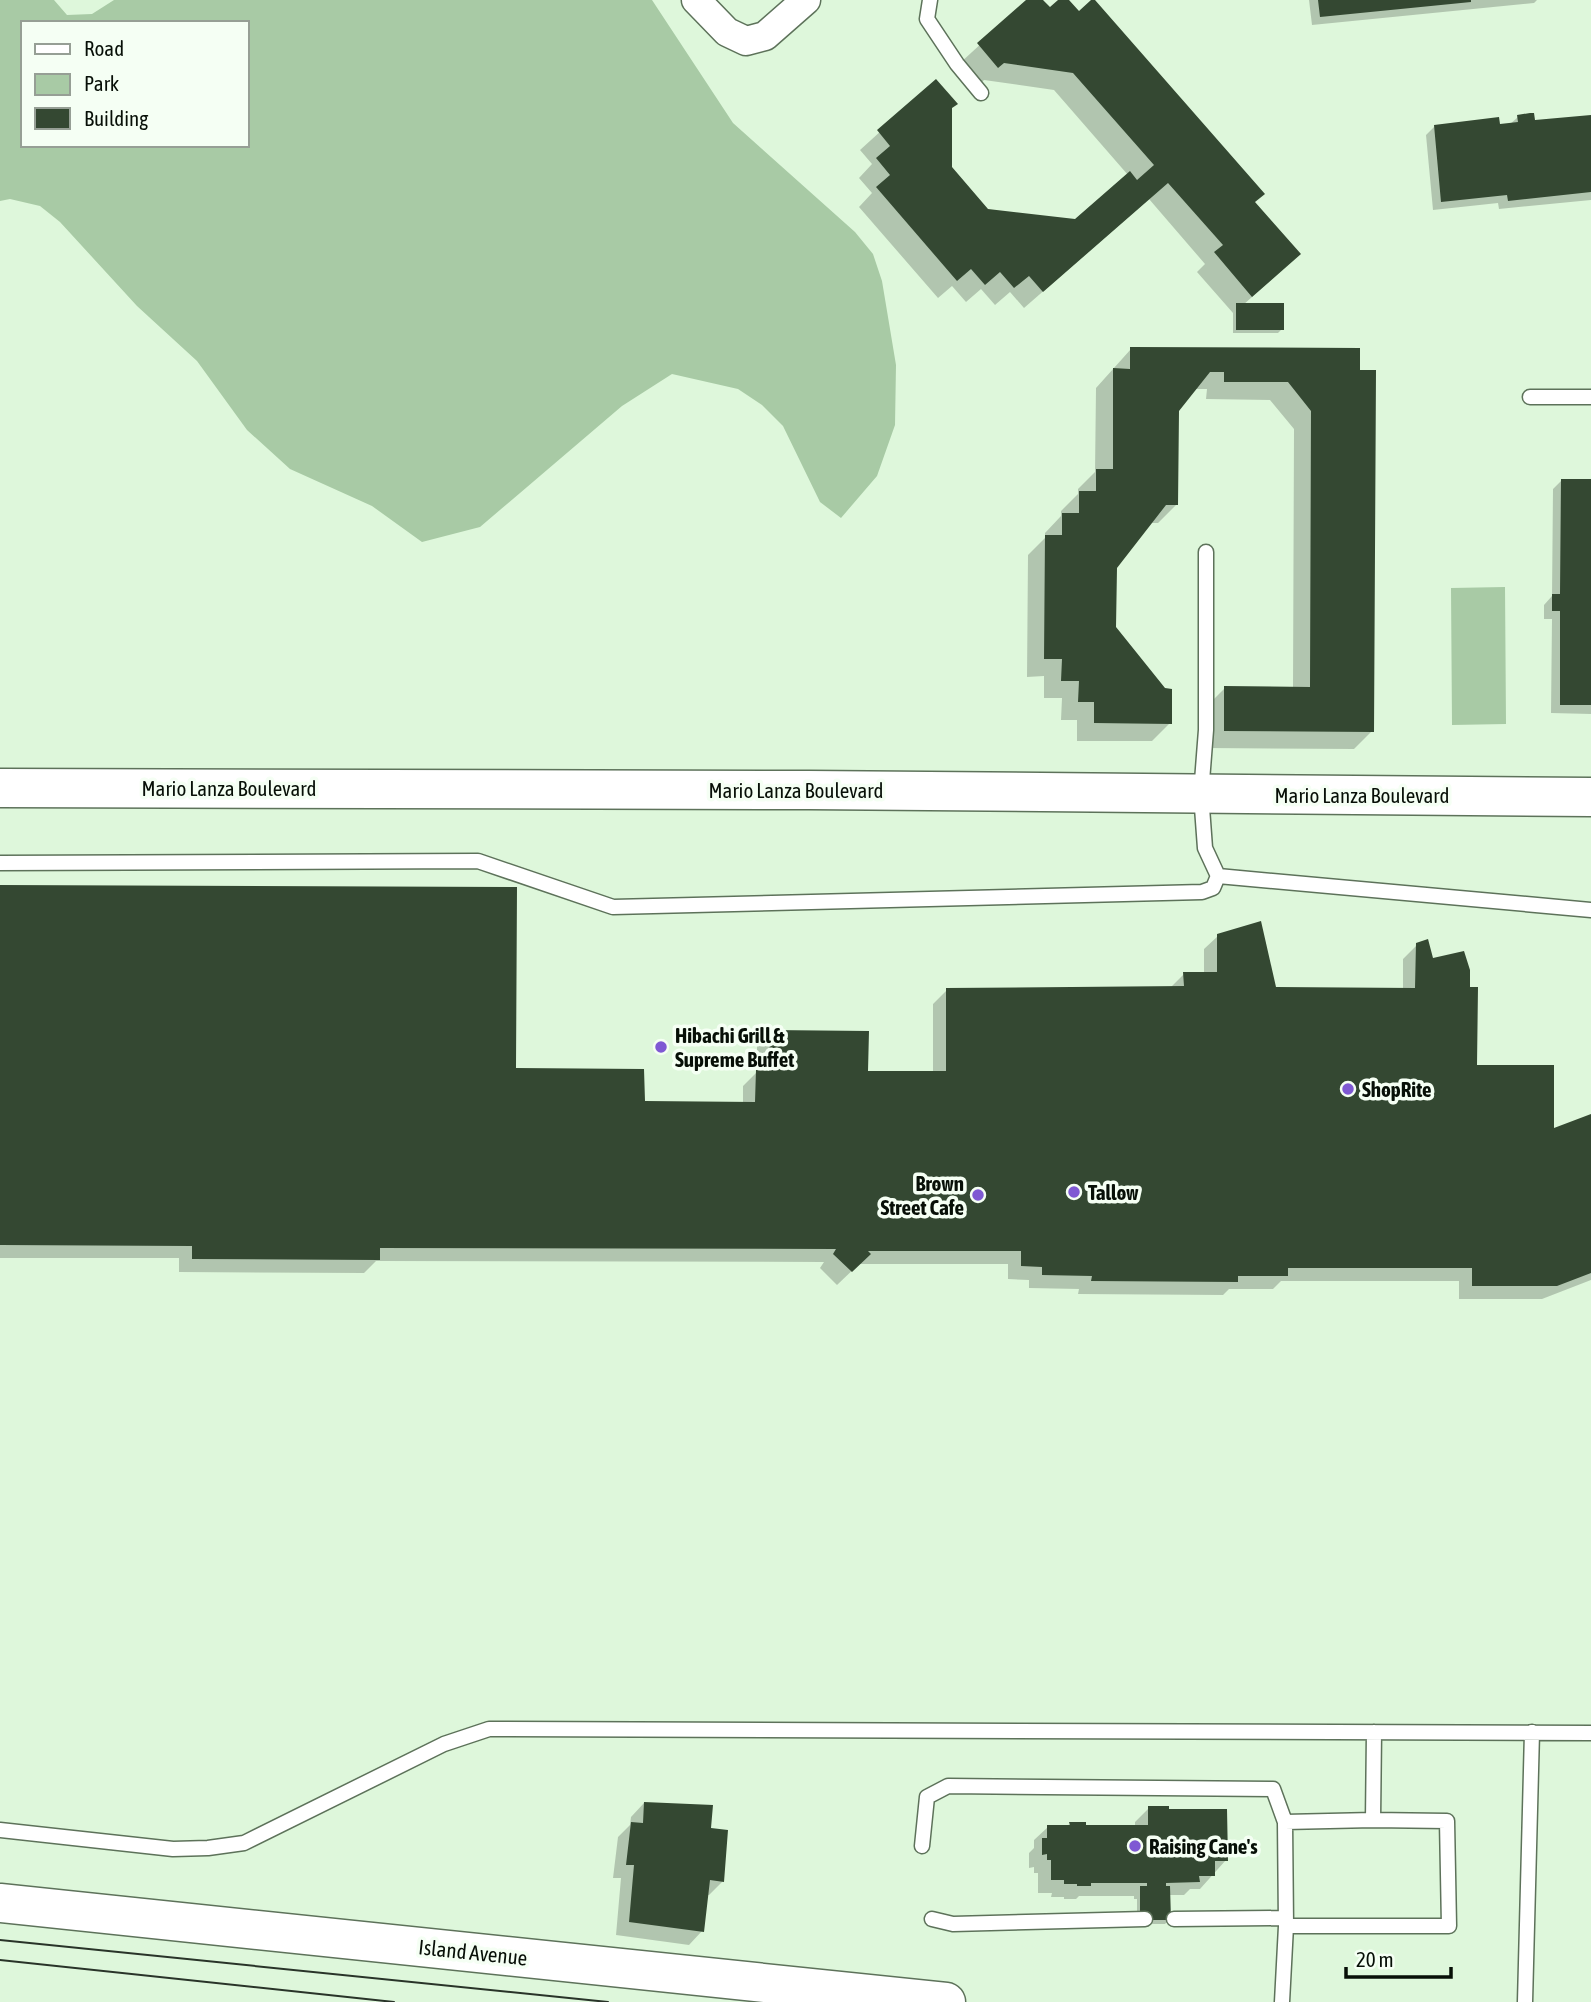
<svg xmlns="http://www.w3.org/2000/svg" width="1591" height="2002" viewBox="0 0 1591 2002" font-family="'Asap Condensed',sans-serif">
<style>
.green{fill:#a8caa5;fill-rule:evenodd}
.shadow{fill:#0003}
.building{fill:#344832}
.lines{fill:none;stroke-linecap:round;stroke-linejoin:round}
.lane-casing{stroke:#5d725a;stroke-width:17}
.street-casing{stroke:#5d725a;stroke-width:31}
.secondary-casing{stroke:#5d725a;stroke-width:41}
.lane{stroke:#fff;stroke-width:14}
.street{stroke:#fff;stroke-width:28}
.secondary{stroke:#fff;stroke-width:38}
.tram{stroke:#293429;stroke-width:2}
.poi-dot{fill:#7f59d3;stroke:#f5fff4;stroke-width:2.5}
.labels{text-anchor:middle;dominant-baseline:central;stroke-width:7;stroke-linejoin:round;paint-order:stroke}
.street-label{font-size:21px;fill:#070f07;stroke:#f5fff4}
.poi-label{font-size:21px;font-weight:bold;fill:#070f07;stroke:#f5fff4;text-anchor:start}
</style>
<rect width="100%" height="100%" fill="#def7db"/>
<path class="green" d="M0,0h54l13,15 25,-1 22,-14h538l81,123 122,109 18,22 9,27 14,84 -1,60 -18,51 -36,42 -21,-16 -37,-76 -21,-21 -24,-16 -66,-15 -50,32 -142,121 -58,15 -50,-36 -82,-37 -43,-39 -50,-69 -60,-55 -77,-84 -20,-16 -30,-7 -10,2zM23,23h224v122h-224z
M1505,587l1,137 -54,1 -1,-137z"/>
<path class="shadow" d="M1029,0h12l8,10 11,-10h7l186,203 27,69 -37,33 39,24 -4,4h-45v-20l-36,-41 8,-8 -56,-65 -125,109 -14,-16 -15,13 -14,-16 -15,13 -14,-16 -14,12 -79,-91 13,-14 -13,-15 13,-14 -12,-14 76,-69 14,87 37,43 88,10 53,-46 -74,-85 -70,-10 -5,5 -19,-22z
M1309,0h228l-3,3 -222,22z
M1591,116v84l-92,9 -1,-6 -65,7 -7,-75 9,-9 74,-1 9,-8 15,5z
M1131,349l227,1 14,381 -18,18 -148,-1 1,-42 18,-18h68l1,-259 -24,-29 -64,-1 1,-10h-13l-17,21 -1,95 -18,18h-8l-34,44 -1,61 49,62 6,33 -18,18h-75v-21h-16l1,-22h-18v-22l-17,1 1,-122 17,-17v-5l16,-17v-5l17,-17v-5l17,-17 1,-84z
M1562,480h29v234l-40,-1 1,-94h-8v-14l8,-9 1,-107z
M0,887l514,183 129,33 100,1v-18l14,-14v-26l14,-14 96,41h66v-69l14,-14 223,-2 14,-14h20v-25l14,-13 57,52 128,1v-30l14,-14 15,15 43,107 77,64 39,-16v165l-49,19h-83v-18h-178l-8,8h-44l-6,6 -145,-1 1,-5 -50,-1v-8l-21,-1v-15h-149l-22,21 -17,-17 4,-6 -448,-1 -12,12 -185,-1v-14h-179z
M644,1803l65,27 14,51 -14,14h-3l-4,36 -13,14 -73,-10 5,-57h-8l5,-41 12,-12 1,-8z
M1149,1808l77,52 -26,29h-10l-6,6h-15v25l-4,4h-28v-25h-3v-3h-55l-3,3h-12v-2h-13l1,-4h-14v-20h-4v-6l-5,1v-15l5,-5v-8l14,-13h19l3,-4 14,4h51v-5z"/>
<path class="building" d="M1026,0h17l7,7 8,-7h11l10,11 12,-11h4l170,194 -10,8 46,52 -49,43 -38,-45 9,-7 -55,-62 -125,109 -14,-16 -15,12 -14,-16 -15,13 -14,-16 -14,12 -81,-94 14,-12 -14,-17 14,-12 -13,-16 59,-51 22,25 -6,4v59l36,42 87,10 55,-48 7,9 17,-15 -81,-92 -69,-10 -6,5 -21,-25z
M1318,0h153v2l-151,15z
M1530,113h4l1,7 56,-5v77l-83,9 -1,-6 -66,7 -7,-77 65,-8 1,7 18,-2 -1,-7z
M1236,303h48v27h-48z
M1130,347l230,1v22h16l-2,362 -150,-1v-45l86,1 1,-276 -23,-29h-64v-10h-14l-31,39 -1,94h-12l-49,63 -1,59 49,61 7,1v35l-78,-1v-21h-16l1,-21h-18l1,-22h-18l1,-124h17v-22h17v-22h17v-22h17v-101l17,1z
M1561,479h30v226h-31v-94h-8v-17h8z
M0,885l517,2 -1,181 128,1 1,32 110,1 1,-32 13,1 1,-41 99,1 -1,40h78v-83l238,-2 -1,-14h34v-38l44,-13 15,66 139,1 1,-45 12,-4 5,19 31,-7 6,19v17h8l-1,78h77v63l37,-14v159l-34,13h-85v-18h-184v8h-50v6l-147,-1 1,-5 -50,-1v-8l-21,-1v-15h-153l3,3 -19,18 -19,-18 3,-5 -456,-1v12l-188,-1v-13l-192,-1z
M644,1802l69,3 -2,23 17,2 -4,52 -14,-2 -6,52 -75,-10 5,-57h-8l5,-43 12,1z
M1148,1806h21v3h58l1,52h-13v15h-16l1,6 -34,1v3h4l1,34h-31v-34h7v-3h-56v3h-14v-2h-13v-4h-13v-20h-4v-6l-5,1v-17h5v-13h23l-1,-3h17v3h62z"/>
<g class="lines">
<g class="lane-casing">
<path id="lane" d="M930,0l-3,19 30,45 24,29
M1530,397h61
M1206,552v178l-5,64 4,54 13,28
M0,863l478,-2 135,46 589,-15 11,-4 5,-12
M1218,876l373,34
M1373,1820l-88,2 1,104h163l-2,-105 -74,-1 1,-88
M0,1830l173,19 35,-1 36,-5 200,-99 45,-15 1102,4
M922,1846l5,-49 21,-11 325,3 12,33
M932,1919l21,5 192,-5
M1174,1919l111,-1
M1282,2002l4,-76
M1525,2002l7,-270"/>
</g>
<g class="street-casing">
<path id="street" d="M696,0l31,32 19,9 19,-5 41,-36"/>
</g>
<g class="secondary-casing">
<path id="secondary" d="M0,788l809,2 782,7
M0,1903l946,99"/>
</g>
<use href="#lane" class="lane"/>
<use href="#street" class="street"/>
<use href="#secondary" class="secondary"/>
<path class="tram" d="M0,1940l608,62
M0,1960l394,42"/>
</g>
<g class="poi-dot">
<circle cx="661" cy="1047" r="7"/>
<circle cx="1348" cy="1089" r="7"/>
<circle cx="1074" cy="1192" r="7"/>
<circle cx="978" cy="1195" r="7"/>
<circle cx="1135" cy="1846" r="7"/>
</g>
<g class="labels">
<g class="street-label">
<text x="229" y="788">Mario Lanza Boulevard</text>
<text x="796" y="790">Mario Lanza Boulevard</text>
<text x="1362" y="795">Mario Lanza Boulevard</text>
<text transform="translate(473 1952) rotate(6)">Island Avenue</text>
</g>
<g class="poi-label">
<text x="675" y="1035">Hibachi Grill &amp;<tspan x="675" dy="24">Supreme Buffet</tspan></text>
<text x="1362" y="1089">ShopRite</text>
<text x="964" y="1183" text-anchor="end">Brown<tspan x="964" dy="24">Street Cafe</tspan></text>
<text x="1088" y="1192">Tallow</text>
<text x="1149" y="1846">Raising Cane's</text>
</g>
</g>
<rect x="21" y="21" width="228" height="126" fill="#f5fff4" stroke="#969f95" stroke-width="2"/>
<rect x="35" y="44" width="35" height="10" fill="#ffffff" stroke="#969f95" stroke-width="2"/>
<text x="84" y="56" font-size="21" fill="#070f07">Road</text>
<rect x="35" y="74" width="35" height="21" fill="#a8caa5" stroke="#969f95" stroke-width="2"/>
<text x="84" y="91" font-size="21" fill="#070f07">Park</text>
<rect x="35" y="108" width="35" height="21" fill="#344832" stroke="#969f95" stroke-width="2"/>
<text x="84" y="126" font-size="21" fill="#070f07">Building</text>
<path d="M1346 1967v10h105v-10" fill="none" stroke="#070f07" stroke-width="3.5"/>
<text x="1356" y="1967" font-size="21" fill="#070f07" stroke="#f5fff4" stroke-width="5" paint-order="stroke">20 m</text>
</svg>
